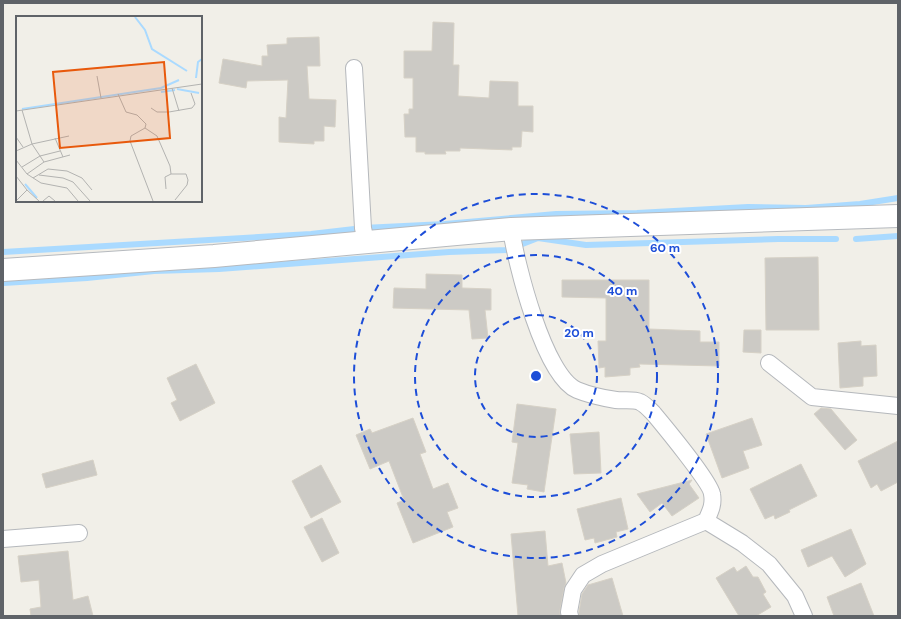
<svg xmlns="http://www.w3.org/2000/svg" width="901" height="619" viewBox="0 0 901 619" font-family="'DM Sans',sans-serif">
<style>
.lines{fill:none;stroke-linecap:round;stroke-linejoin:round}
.stream{stroke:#aadaff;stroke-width:6}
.building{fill:#cccac5;stroke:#d6d1c6}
.minor-casing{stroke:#b5b8bc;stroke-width:18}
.secondary-casing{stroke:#b6babf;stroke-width:24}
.minor{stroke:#fff;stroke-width:16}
.secondary{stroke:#fff;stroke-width:22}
.ring{fill:none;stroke:#1d4ed8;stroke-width:2;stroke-dasharray:7 5}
.inset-river{fill:none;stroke:#aadaff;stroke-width:2}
.inset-road{fill:none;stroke:#b3b3b1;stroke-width:1}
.view{fill:#e8590c;fill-opacity:0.15;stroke:#e8590c;stroke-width:2}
.inset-edge{fill:none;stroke:#5f6368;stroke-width:2}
.centre{fill:#1d4ed8;stroke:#fff;stroke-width:2}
.ring-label{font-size:12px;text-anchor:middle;font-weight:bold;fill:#1d4ed8;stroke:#fff;stroke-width:4;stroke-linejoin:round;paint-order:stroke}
</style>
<rect width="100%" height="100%" fill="#f1efe8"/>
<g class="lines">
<path class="stream" d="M856,239l42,-3
M3,252l308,-18 52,-6 82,-4 111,-10 81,-1 111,-6 58,1 54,-4 38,-6
M3,283l84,-5 67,-7 65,-2 230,-17 58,-2 31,-12 48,7 192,-6h58"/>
</g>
<path class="building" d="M433,22l21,1 -1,42h6l-1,31 31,2 1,-17 28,1v24h15v26l-11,-1 -1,16h-9v3l-52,-2v3h-15l1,3h-21v-2h-9v-15h-11l-1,-23h5v-5h4v-31h-9v-27h28z
M319,37l1,29h-13l2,33 27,1 -1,27 -11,-1v15h-10v3l-35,-2v-25l7,1 2,-38 -41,1 -1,7 -27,-5 4,-24 39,7v-10h6l-1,-11 20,-1v-6z
M818,257l1,73h-53l-1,-72z
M426,274l36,1v13l29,1v21h-6l3,28 -16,1 -3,-29 -76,-2 1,-20 32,1z
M562,280h87v49l51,2v11h19v24l-80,-2 1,3 -10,1v7l-25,2v-10l-6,1 -1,-27h8v-43l-44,-1z
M744,330h17v23l-18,-1z
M861,341v5l15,-1 1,31 -14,1v9l-23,2 -2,-45z
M196,364l19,39 -35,18 -9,-18 6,-3 -10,-22z
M517,404l39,5 -12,83 -17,-3 1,-4 -16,-2 6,-40 -6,-1z
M821,408l10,1 26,31 -12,10 -31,-36z
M413,418l13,34 -6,2 13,35 15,-6 10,25 -11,4 6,15 -40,16 -16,-40 7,-3 -15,-39 -19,8 -14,-34 14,-6 2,4z
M752,418l10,27 -19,6 6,17 -27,10 -16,-44z
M599,432l2,41 -27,1 -4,-40z
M898,441v41l-17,9 -4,-7 -6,4 -13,-27z
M93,460l4,15 -51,13 -4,-14z
M801,464l16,32 -28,14 1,2 -15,7 -1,-4 -9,4 -15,-30z
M321,465l20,37 -30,16 -19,-37z
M692,480l-3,4 10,14 -27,18 -10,-13 -12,9 -13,-18z
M621,498l7,31 -12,3 1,5 -22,6 -1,-5 -9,2 -8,-31z
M322,518l17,35 -17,9 -18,-35z
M851,529l15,35 -21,13 -13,-21 -24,11 -7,-17z
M545,531l3,35 14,-3 4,20 -2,5 -4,22v6h-42l-7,-82z
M68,551l5,49 15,-4 5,20h-62l-1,-7 11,-2 -2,-27 -18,2 -3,-26z
M746,566l7,11h5l8,15 -3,2 8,13 -15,9h-17l-23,-38 18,-11 3,5z
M612,578l11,38h-44v-4l3,-18 6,-9z
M861,583l13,33h-40l-7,-19z"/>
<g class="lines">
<g class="minor-casing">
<path id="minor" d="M354,68l9,160 3,14
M511,229c5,34 33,147 66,161 12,5 26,8 39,10 7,1 17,-1 24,2 6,3 10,8 14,12 10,12 57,69 58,80 2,11 -2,18 -6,27l-104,43 -19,11 -10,15 -4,22 1,4
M769,363l43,34 86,9
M706,521l36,22 27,21 26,32 9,20
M3,539l76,-6"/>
</g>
<g class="secondary-casing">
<path id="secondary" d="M3,270l211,-14 297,-27 387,-13"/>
</g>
<use href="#minor" class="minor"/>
<use href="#secondary" class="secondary"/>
</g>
<g class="ring">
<circle cx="536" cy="376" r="61"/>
<circle cx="536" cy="376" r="121"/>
<circle cx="536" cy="376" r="182"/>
</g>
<g transform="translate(16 16)">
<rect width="186" height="186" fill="#f1efe8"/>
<path class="inset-river" d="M119,1l10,13 7,19 35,22M180,62l2,-16 4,-3M161,73l22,4M145,76l14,-2M6,93l139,-21 18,-8M9,168l12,14"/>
<path class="inset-road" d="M81,60l4,22M156,72l7,23M102,78l8,18 11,3 9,9 -1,4 -14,8 -1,5 23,60M135,92l6,4h12l23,-4 3,-4 -4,-11M6,94l10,34 12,18M0,95l186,-27M129,112l12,8 13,30 1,8 -6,3 1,12M0,121l7,10M39,122l8,19M0,135l16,-7 37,-8M0,144l11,14 14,9 26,5 11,13M6,151l18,-11 20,-5M11,158l17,-12 26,-7M155,158h15l2,6 -1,5 -12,15M23,159l24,3 10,4 17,19M0,160l11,14 -11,11M17,162l15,-9 19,2 15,7 10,12M11,174l12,11M27,185l6,-5 6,5"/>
<path class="view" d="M148,46l6,76 -110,10 -7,-76z"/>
<rect width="186" height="186" class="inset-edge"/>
</g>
<circle cx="536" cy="376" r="6" class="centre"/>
<g class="ring-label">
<text x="665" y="252">60 m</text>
<text x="622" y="295">40 m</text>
<text x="579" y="337">20 m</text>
</g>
<rect width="901" height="619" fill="none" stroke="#5f6368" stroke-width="8"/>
</svg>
